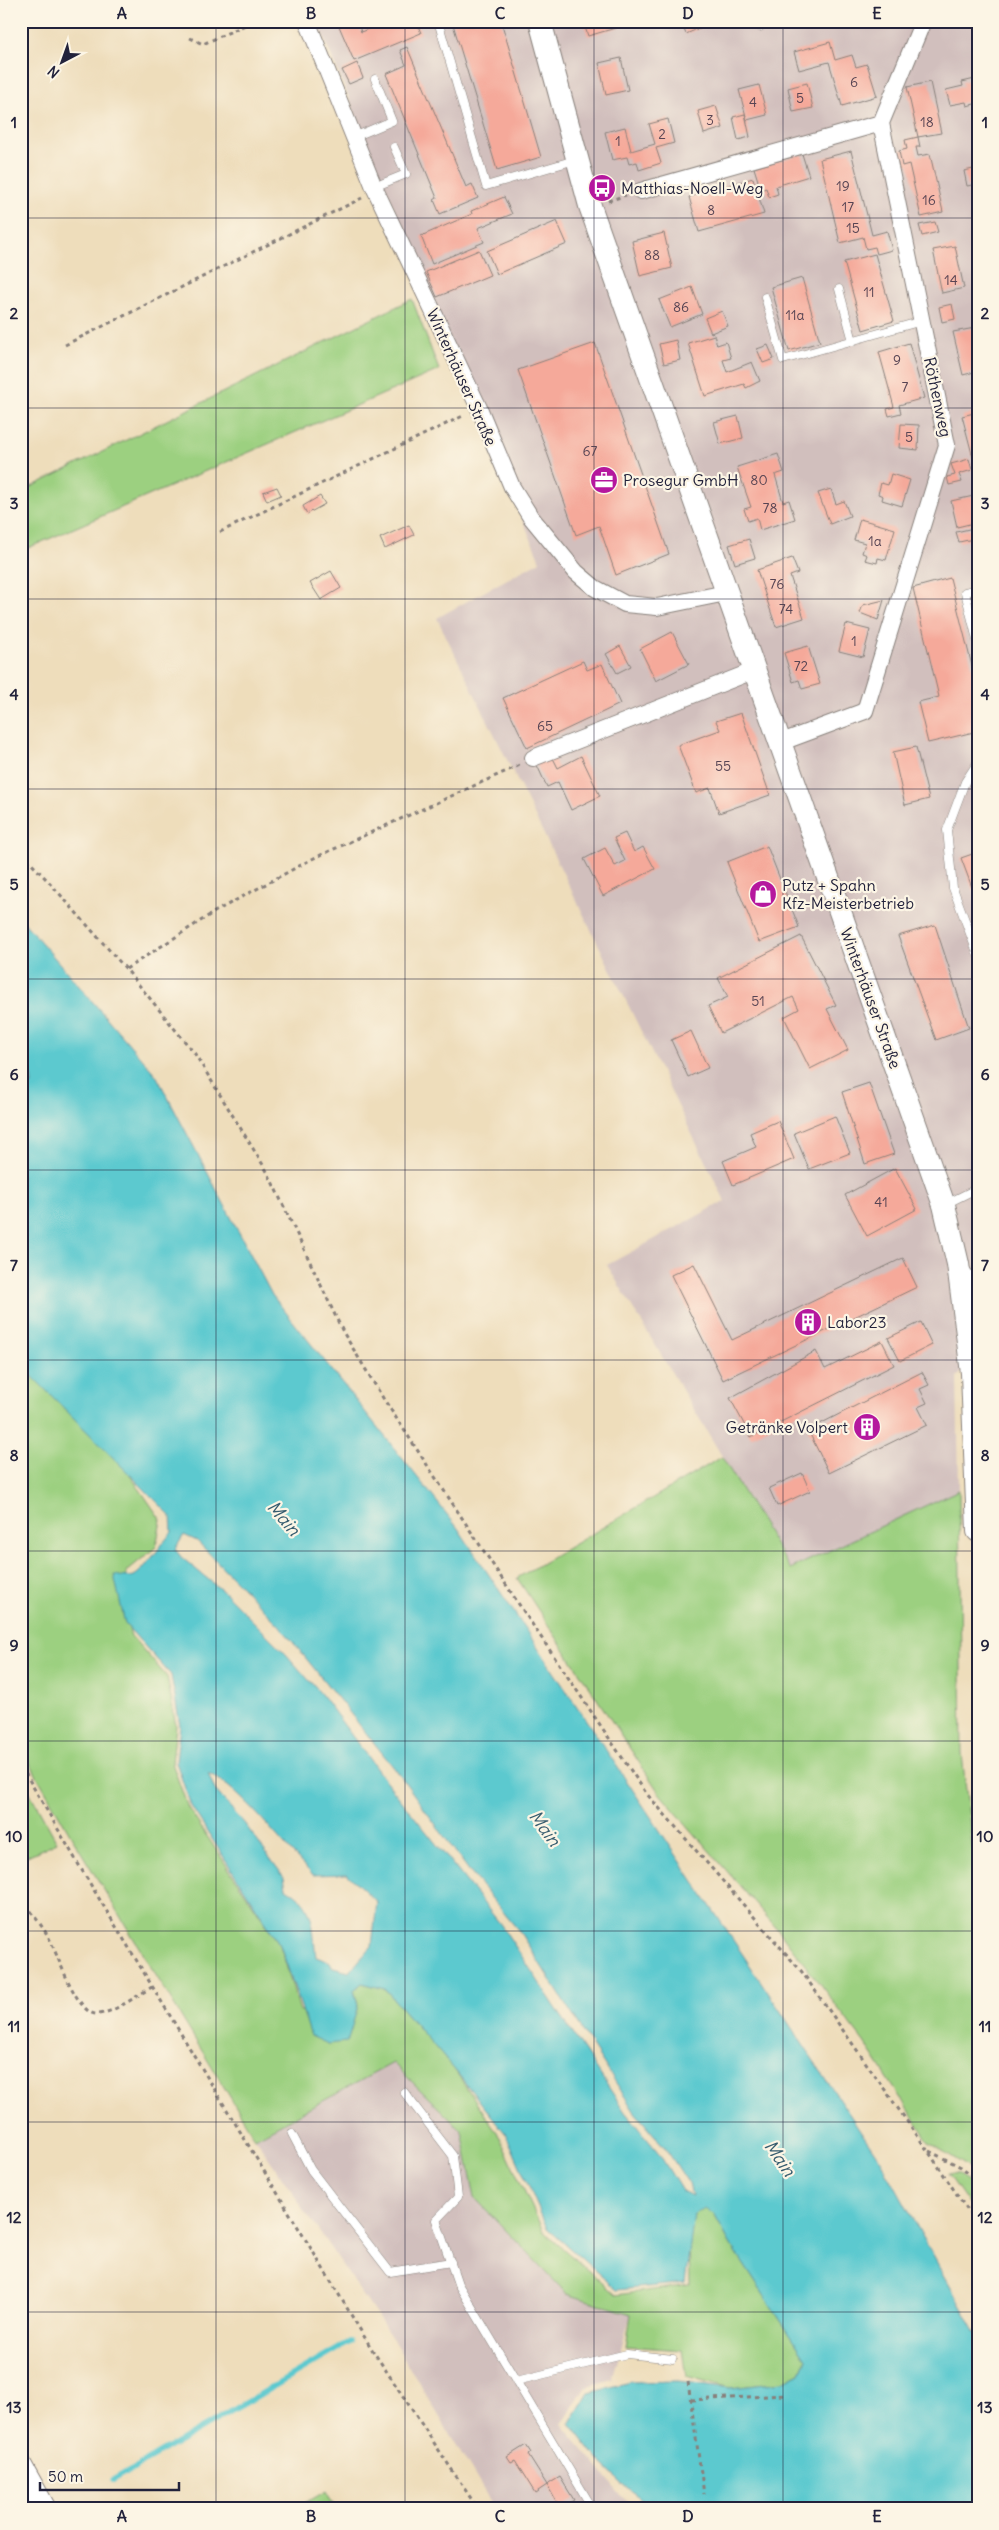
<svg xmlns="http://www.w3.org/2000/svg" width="999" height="2530" viewBox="0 0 999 2530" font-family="Delius,sans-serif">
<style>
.industrial{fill:#d1bfbd}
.green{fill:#9cd080;stroke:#5f795e}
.water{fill:#5cc9cf;stroke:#3f7685;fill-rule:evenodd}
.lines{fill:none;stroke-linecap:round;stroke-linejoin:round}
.stream{stroke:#5cc9cf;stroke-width:5.5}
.building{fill:#f5a99a}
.service-casing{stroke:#88807b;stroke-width:9}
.minor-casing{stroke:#88807b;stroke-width:18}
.secondary-casing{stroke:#88807b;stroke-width:24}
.path{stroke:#88807b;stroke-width:3;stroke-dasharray:4 4;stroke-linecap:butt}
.service{stroke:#fff;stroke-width:8}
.minor{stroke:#fff;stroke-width:16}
.secondary{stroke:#fff;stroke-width:22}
.grid{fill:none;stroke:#22223b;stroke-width:1;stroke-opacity:0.55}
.labels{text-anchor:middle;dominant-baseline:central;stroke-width:4.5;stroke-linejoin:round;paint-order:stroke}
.number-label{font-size:14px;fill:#574453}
.poi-label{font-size:16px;fill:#22223b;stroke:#fcf5e5;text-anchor:start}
.street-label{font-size:16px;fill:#22223b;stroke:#fcf5e5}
.water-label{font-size:18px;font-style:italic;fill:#365c6f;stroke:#fcf5e5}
.neatline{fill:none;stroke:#22223b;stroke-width:2}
.grid-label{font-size:16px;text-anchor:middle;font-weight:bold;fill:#22223b}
</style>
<rect width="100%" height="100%" fill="#fcf5e5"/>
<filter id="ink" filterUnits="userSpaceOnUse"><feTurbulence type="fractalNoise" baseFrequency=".02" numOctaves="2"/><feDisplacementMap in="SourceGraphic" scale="10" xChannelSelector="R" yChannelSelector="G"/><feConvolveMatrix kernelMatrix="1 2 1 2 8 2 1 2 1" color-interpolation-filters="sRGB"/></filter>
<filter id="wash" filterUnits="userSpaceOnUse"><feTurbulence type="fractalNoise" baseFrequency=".0096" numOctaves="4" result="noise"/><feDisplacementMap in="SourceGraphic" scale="20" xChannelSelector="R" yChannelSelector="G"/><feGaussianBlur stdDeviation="1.12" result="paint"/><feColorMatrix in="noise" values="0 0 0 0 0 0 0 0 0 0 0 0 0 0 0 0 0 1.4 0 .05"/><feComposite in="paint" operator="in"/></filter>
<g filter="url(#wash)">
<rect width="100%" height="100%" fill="#edb"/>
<path class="industrial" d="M317,21h661v1336l-21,20 2,113 -169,79 -183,-304 118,-64 -288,-583 103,-57z
M393,2063l69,68 13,67 92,96 64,20 -19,65 -27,8 -23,37 65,78 10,7h-142l-103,-171 -137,-200z"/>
<path class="green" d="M412,299l27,71 -418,181v-59z
M21,1365l104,103 36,52 -5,27 -29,24 -3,41 7,24 36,41 9,49 -4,37 16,45 92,137 20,66 58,-5 -4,-16 8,-7 23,6 69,80 43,63 46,99 73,64 74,-10 -1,-43 5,-28 11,-5 9,5 17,31 75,114 -6,14 -17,9 -52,6 -45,-12 -4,-26 -56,-4 5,-32 -64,-20 -92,-96 -13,-67 -69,-68 -138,75 -185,-304 -49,-86z
M722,1457l68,112 169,-79 3,264 10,91 6,19v309l-48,-30 -66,-101 -85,-111 -119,-137 -143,-216z
M21,1777l36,65 -36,17z
M948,2174l11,1 19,13v29z
M326,2491l10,18h-41z"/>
<path class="water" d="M21,919l135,156 116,220 185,232 425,636 96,174v172h-328l-50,-47 -30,-39 19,-31 42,-10 47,-1 53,7 52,-6 17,-9 6,-14 -75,-114 -17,-31 -9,-5 -11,5 -9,69 -68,7 -70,-62 -41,-94 -52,-65 -69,-80 -23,-6 -8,7 4,16 -11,36 -19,2 -17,-8 -31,-91 -89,-139 -15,-44 4,-36 -9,-51 -46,-51 -11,-49c6,1 14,3 20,1 10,-5 29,-34 38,-44l-1,-16 -150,-151v-282l11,1 -2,-18 -9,-9zM184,1535l13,6 83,85 119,148 71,98 49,59 115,180 32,38 23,35 3,12 -10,-5 -24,-39 -33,-40 -124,-187 -120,-150 -60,-81 -36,-41 -59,-59 -45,-37 -6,-8zM208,1773c34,16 76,74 105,102l34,-1 30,28 -5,44 -23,26 -16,-4 -3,-6 -14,-5c-4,-31 0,-52 -30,-69l-2,-11 -40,-54 -29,-33z"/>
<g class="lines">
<path class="stream" d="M113,2480l237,-138"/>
</g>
<g id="blocks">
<path class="building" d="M350,21h7l4,11 25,-11h30l5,12 -67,28 -15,-35z
M452,21h49l40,136 -44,13z
M583,21h53v1l-48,14z
M680,21h36l-30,13z
M768,21h23v1l-21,6z
M830,42l5,18 17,-5 4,12 11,-3 10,32 -35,10 -13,-44 -30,8 -5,-18z
M407,47l59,140 6,-3 6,14 -38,16 -6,-14 3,-2 -51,-124 20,-9 -6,-15z
M621,58l7,32 -22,5 -7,-32z
M357,63l6,15 -14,6 -7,-14z
M975,79l3,24 -11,3 -1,-4 -16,3 -4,-15 17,-4 -1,-4z
M930,82l11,51 -23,4 -11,-50z
M807,83l6,25 -20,4 -5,-24z
M759,85l8,30 -20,5 -8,-30z
M716,106l7,22 -19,6 -6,-23z
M745,114l5,23 -12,3 -5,-23z
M668,119l6,24 -18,5 5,15 -22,7 -2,-8 -8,2 -2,-7 -15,3 -7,-28 20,-5 6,24 24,-7 -6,-20z
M918,137l2,10h-4l2,9 12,-2 13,58 -22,5 -12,-53 -7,2 -3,-15 8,-2 -2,-9z
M851,151l21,84 15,-4 5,19 -15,4 -2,-7 -9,2 -3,-12 -23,6 -20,-84z
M802,154l7,22 -33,10 2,8 -9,3 -3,-9 -5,2 -7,-22z
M978,168v16l-11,2 -3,-15z
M753,178l11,36 -65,18 -10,-35z
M504,197l8,17 -34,14 6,14 -52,22 -11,-28 51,-22 -1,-3z
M557,221l10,23 -70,30 -10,-23z
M935,222l3,10 -16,4 -3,-11z
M664,233l8,35 -32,8 -8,-35z
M955,246l9,42 -22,5 -9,-43z
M479,250l11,25 -53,22 -11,-25z
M875,254l19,67 -31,9 -19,-68z
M802,278l18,64 -31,9 -18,-64z
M692,287l10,27 -32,13 -11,-27z
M952,304l3,15 -13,3 -3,-15z
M722,311l6,15 -17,7 -6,-15z
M975,328l3,13v30l-15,4 -10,-43z
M714,335l3,10 9,-3 5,16 -8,2 4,12 25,-10 8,19 -14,7 -2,-4 -39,12 -17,-53z
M676,340l4,20 -16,4 -5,-20z
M595,343l74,211 -53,21 -17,-49 -23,9 -58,-165z
M909,343l15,55 -25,7 2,8 -12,3 -2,-7 7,-2 -15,-55z
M768,345l6,14 -11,4 -6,-14z
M978,412v57h-2l-14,-53z
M738,416l5,22 -23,6 -6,-22z
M901,424l18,1 -1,25 -19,-2z
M778,454l6,18 -9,3 8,27 6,-2 6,19 -35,11 -3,-12 -9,3 -4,-12 7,-2 -14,-40z
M969,459l3,11 -13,4 3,8 -13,3 -2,-8 8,-2 -4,-11z
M891,474l19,6 -8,26 -20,-6 1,-4 -5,-2 3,-11 7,2z
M277,487l4,8 -14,6 -4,-9z
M831,489l5,15 8,-3 6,15 -20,8 -12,-31z
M978,495v27l-21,5 -6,-26z
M320,496l5,8 -18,10 -4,-8z
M860,519l35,10 -9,31 -8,-2 -1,5 -12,-3 2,-5 -5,-2 3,-10 -11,-3z
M409,525l5,10 -29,14 -5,-11z
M978,527v11l-19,4 -3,-10z
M749,539l6,19 -20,6 -6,-19z
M792,558l6,15 -8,3 14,42 -28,9 -19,-57z
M331,571l10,17 -20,12 -11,-17z
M950,578l28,112v41l-50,12 -10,-41 21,-5 -26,-109z
M884,600l-6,20 -18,-7 3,-8z
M846,624l24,6 -7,27 -24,-6z
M672,632l17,32 -33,17 -16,-32z
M620,646l11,20 -14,7 -11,-19z
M808,646l12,38 -18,5 -3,-9 -6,2 -9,-29z
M583,661l4,9 15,-6 18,40 -93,44 -24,-50z
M741,713l29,82 -51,18 -9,-25 -14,5 -18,-48 42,-15 -4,-9z
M916,747l13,52 -24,6 -12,-53z
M552,756l6,12 23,-12 19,40 -29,14 -13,-28 -11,5 -11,-24z
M625,833l9,19 9,-5 12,22 -52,27 -19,-37 21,-11 10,18 10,-5 -11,-23z
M767,846l32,81 -40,15 -32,-80z
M978,852v36l-5,2 -12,-32z
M935,925l34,103 -33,12 -38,-104z
M801,936l35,69 -9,4 21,41 -38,19 -26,-52 15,-8 -6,-12 -72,36 -13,-27 20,-9 -10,-19z
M691,1031l17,37 -20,9 -17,-37z
M869,1083l25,71 -29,10 -23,-72z
M835,1116l15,37 -41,16 -15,-36z
M778,1121l16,38 -61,26 -10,-24 33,-14 -6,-14z
M895,1168l22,41 -50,27 -22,-41z
M903,1258l14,29 -194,93 -52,-105 23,-11 38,76z
M921,1322l11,23 -32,16 -12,-23z
M882,1341l12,24 -143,72 -21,-39 86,-47 9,18z
M922,1372l7,13 -9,4 7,14 -9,4 9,18 -98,48 -21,-43z
M802,1473l8,18 -33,15 -8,-18z
M526,2445l5,8 -3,2 19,30 -12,8 -20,-32 -4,2 -4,-6z
M560,2477l14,23 -14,8 -13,-23z"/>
</g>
</g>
<g filter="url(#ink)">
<use href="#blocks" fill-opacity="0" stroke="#88807b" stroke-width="1"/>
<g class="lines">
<g class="service-casing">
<path id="service" d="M438,21l48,165 89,-26
M757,21l3,6
M354,137l38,-16 -17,-42
M374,187l32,-13 -12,-27
M839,289l14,52
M765,297l18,63 139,-39
M978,589l-13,3 13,52
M978,762l-13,20 -18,48 6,58 25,67
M946,1204l32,-16
M404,2092l49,64 5,41 -22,23 22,64 135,225
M292,2134l19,36 79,102 61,-10
M516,2381l111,-27 46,5"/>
</g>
<g class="minor-casing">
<path id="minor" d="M307,21l67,166 105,221 33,79 18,29 46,56 19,16 30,16 32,3 69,-14
M641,191l240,-68
M779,743l86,-32 82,-266 -66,-322 42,-102
M533,758l220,-87
M960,1268l18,27"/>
</g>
<g class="secondary-casing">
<path id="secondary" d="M540,21l50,185 354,999 14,59 14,109 6,158
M21,2466l24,43"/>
</g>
<path class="path" d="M190,38l13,6 51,-23
M608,201l18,-6
M65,345l297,-147
M220,532l245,-117
M21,853l30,31 75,85 69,85 73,119 75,159 40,66 141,214 122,181 156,179 126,179 50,75
M126,969l90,-58 96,-52 208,-94
M21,1766l62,106 290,479 105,158
M21,1898c9,12 19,25 27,38 9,16 29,80 49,78 15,0 41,-19 55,-27
M929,2151l32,16 17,13
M688,2382l16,112
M691,2400l95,-5"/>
<use href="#service" class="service"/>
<use href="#minor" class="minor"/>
<use href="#secondary" class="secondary"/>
</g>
</g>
<path class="grid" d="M216,21v2488M405,21v2488M594,21v2488M783,21v2488M21,218h957M21,408h957M21,599h957M21,789h957M21,979h957M21,1170h957M21,1360h957M21,1551h957M21,1741h957M21,1931h957M21,2122h957M21,2312h957"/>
<defs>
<g id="bus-disc" transform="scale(1.4375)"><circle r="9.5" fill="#b5179e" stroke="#fcf5e5"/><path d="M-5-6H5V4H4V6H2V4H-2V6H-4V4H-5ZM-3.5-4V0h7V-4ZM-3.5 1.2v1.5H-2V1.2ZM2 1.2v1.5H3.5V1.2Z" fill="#fff"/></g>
<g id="office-disc" transform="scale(1.4375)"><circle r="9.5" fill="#b5179e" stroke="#fcf5e5"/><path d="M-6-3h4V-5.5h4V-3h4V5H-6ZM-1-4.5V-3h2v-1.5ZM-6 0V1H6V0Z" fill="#fff"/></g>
<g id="shop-disc" transform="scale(1.4375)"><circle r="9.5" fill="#b5179e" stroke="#fcf5e5"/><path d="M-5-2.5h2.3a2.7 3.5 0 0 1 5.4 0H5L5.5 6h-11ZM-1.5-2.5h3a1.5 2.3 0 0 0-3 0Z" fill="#fff"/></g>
<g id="building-disc" transform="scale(1.4375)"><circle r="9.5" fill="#b5179e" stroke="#fcf5e5"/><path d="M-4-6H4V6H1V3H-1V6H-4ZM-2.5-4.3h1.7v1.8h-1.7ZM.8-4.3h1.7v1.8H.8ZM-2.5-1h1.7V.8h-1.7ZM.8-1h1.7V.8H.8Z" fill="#fff"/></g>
</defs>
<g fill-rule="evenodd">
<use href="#bus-disc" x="602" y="188"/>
<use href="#office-disc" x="604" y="480"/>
<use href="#shop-disc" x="763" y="894"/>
<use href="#building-disc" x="808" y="1322"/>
<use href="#building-disc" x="867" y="1427"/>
</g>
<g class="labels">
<g class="number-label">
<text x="854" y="82">6</text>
<text x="800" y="98">5</text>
<text x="753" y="102">4</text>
<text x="710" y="120">3</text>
<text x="927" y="122">18</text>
<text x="662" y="134">2</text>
<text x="618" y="141">1</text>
<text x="843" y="186">19</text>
<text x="929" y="200">16</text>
<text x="848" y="207">17</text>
<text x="711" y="210">8</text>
<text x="853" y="228">15</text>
<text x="652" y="255">88</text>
<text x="951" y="280">14</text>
<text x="869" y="292">11</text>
<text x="681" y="307">86</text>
<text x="795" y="315">11a</text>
<text x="897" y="360">9</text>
<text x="905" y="387">7</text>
<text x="909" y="437">5</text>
<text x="590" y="451">67</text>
<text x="759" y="480">80</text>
<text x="770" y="508">78</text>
<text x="875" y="541">1a</text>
<text x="777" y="584">76</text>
<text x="786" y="609">74</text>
<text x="854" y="641">1</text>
<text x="801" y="666">72</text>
<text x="545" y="726">65</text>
<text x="723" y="766">55</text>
<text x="758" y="1001">51</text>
<text x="881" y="1202">41</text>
</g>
<g class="poi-label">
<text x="621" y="188">Matthias-Noell-Weg</text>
<text x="623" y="480">Prosegur GmbH</text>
<text x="782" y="885">Putz + Spahn<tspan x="782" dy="18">Kfz-Meisterbetrieb</tspan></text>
<text x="827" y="1322">Labor23</text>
<text x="848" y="1427" text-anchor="end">Getränke Volpert</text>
</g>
<g class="street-label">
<text transform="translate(462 377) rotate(66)">Winterhäuser Straße</text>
<text transform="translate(938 397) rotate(78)">Röthenweg</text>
<text transform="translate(871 998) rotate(70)">Winterhäuser Straße</text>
</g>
<g class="water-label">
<text transform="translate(284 1518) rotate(49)">Main</text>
<text transform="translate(545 1828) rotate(54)">Main</text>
<text transform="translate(780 2158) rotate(55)">Main</text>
</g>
</g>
<rect width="999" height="2530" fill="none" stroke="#fcf5e5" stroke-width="55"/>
<g transform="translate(62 62) rotate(221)" stroke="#fcf5e5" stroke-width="4" paint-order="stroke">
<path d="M0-4L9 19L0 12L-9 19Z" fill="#22223b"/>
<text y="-8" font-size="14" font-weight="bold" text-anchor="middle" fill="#22223b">N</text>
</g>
<path d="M40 2482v8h139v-8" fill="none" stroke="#22223b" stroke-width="2.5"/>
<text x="48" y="2482" font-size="15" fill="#22223b" stroke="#fcf5e5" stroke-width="4" paint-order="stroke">50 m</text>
<rect x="28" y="28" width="944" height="2474" class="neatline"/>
<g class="grid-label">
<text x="122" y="19">A</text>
<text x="311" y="19">B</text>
<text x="500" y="19">C</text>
<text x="688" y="19">D</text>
<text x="877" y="19">E</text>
<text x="14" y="128">1</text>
<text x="985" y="128">1</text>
<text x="14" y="319">2</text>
<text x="985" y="319">2</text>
<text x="14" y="509">3</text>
<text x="985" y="509">3</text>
<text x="14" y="700">4</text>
<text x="985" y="700">4</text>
<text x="14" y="890">5</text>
<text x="985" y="890">5</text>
<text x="14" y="1080">6</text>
<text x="985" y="1080">6</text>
<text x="14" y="1271">7</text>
<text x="985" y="1271">7</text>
<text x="14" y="1461">8</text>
<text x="985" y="1461">8</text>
<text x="14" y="1651">9</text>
<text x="985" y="1651">9</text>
<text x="14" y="1842">10</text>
<text x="985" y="1842">10</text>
<text x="14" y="2032">11</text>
<text x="985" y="2032">11</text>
<text x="14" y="2223">12</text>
<text x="985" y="2223">12</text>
<text x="14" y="2413">13</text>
<text x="985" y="2413">13</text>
<text x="122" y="2522">A</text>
<text x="311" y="2522">B</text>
<text x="500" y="2522">C</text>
<text x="688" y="2522">D</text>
<text x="877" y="2522">E</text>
</g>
</svg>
